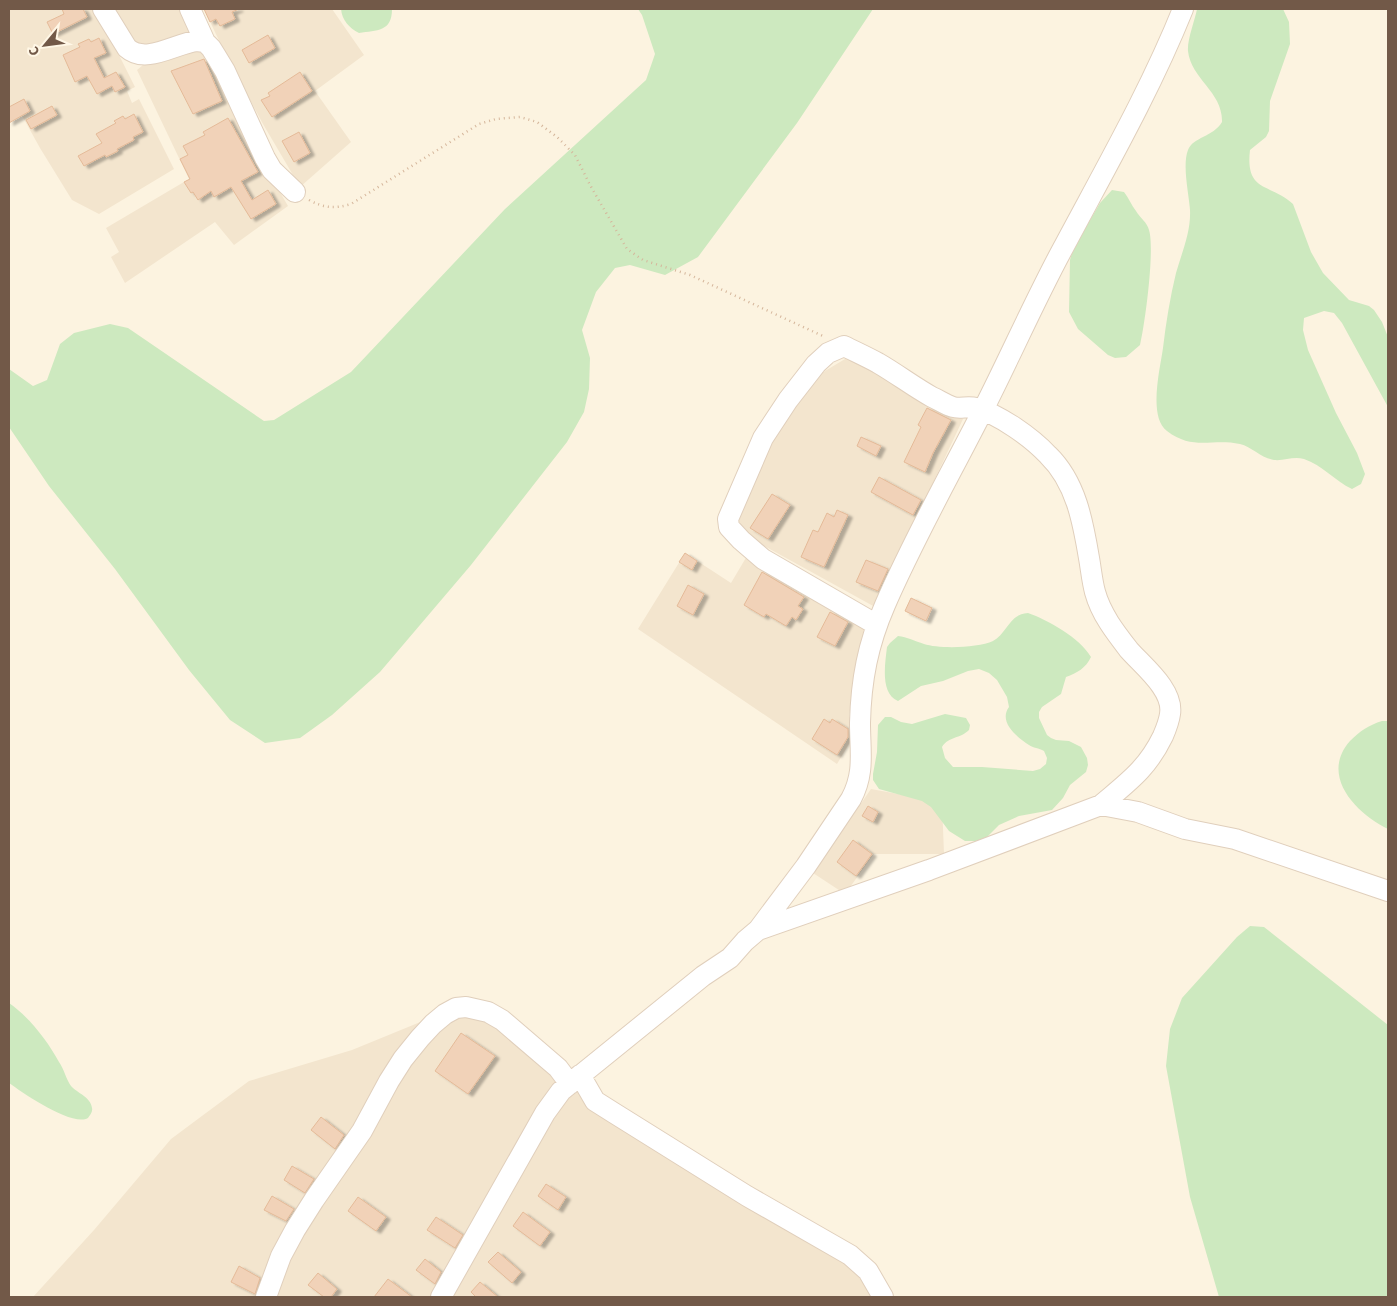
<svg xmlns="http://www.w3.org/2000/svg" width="1397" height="1306" viewBox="0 0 1397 1306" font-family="'Source Sans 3',sans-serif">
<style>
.residential{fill:#f3e5ce}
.green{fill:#cde9bf}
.building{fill:#f1d2b8;stroke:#e4ba98;filter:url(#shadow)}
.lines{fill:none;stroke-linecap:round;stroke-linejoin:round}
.minor-casing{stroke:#e0cfbc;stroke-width:22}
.path{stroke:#d5b69b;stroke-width:2.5;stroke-dasharray:1 4;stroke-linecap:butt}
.minor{stroke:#fff;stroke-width:20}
</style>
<defs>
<filter id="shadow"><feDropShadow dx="4.5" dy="2.5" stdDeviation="1" flood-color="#0004"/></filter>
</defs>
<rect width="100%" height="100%" fill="#fcf3e0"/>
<path class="residential" d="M9,9h87l39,78 -8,4 5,12 7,-4 35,70 -75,45 -27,-14 -32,-52 -20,-36 -11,6z
M112,9h71l7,24 -46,14 -12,-4z
M204,9h128l32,46 -49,36 36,51 -51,45 -37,-63 -38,-71z
M196,48h6l49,94 37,64 -54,39 -19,-23 -90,61 -14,-26 8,-5 -13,-24 83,-49 -52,-109 6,-5z
M850,356l113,63 -88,188 -116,-64 -23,-21 41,-96 33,-46z
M685,553l46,30 16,-27 119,70 -17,90 6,18 -18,30 -199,-135z
M871,789l71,13 2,52h-70l-29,40 -32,-21z
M488,1015l77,61 268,164 51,57h-851l61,-67 77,-91 78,-58 103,-31 83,-34z"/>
<path class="green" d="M341,9h51c0,23 -15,21 -33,24 -10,-5 -17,-13 -18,-24z
M638,9h235l-76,114 -99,134 -33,18 -35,-10 -15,3 -19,24 -14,38 8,28 -1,31 -5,23 -17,30 -96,123 -91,107 -48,43 -32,23 -35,5 -35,-23 -41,-50 -74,-101 -66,-83 -40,-59v-58l24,17 14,-6 13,-36 14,-11 36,-9 18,4 136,93 10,-1 77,-48 154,-163 141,-129 9,-26 -13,-39z
M1197,9h86l6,13 1,22 -20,57 -1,30 -3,6 -16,13c-5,43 20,33 43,54l18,48 12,21 26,27 20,6 5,4 8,12 6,15v70l-46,-84 -8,-10 -10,-2 -20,7 -1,12 5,20 28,63 21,40 8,21 -4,10 -9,5c-17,-8 -30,-24 -48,-30 -11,-3 -19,2 -30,1 -13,-2 -22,-13 -34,-16 -28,-6 -47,7 -73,-13 -19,-14 -7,-62 -4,-83 3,-26 7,-50 13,-75 6,-21 15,-41 14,-63 -1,-16 -8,-45 -2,-60 5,-13 25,-13 34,-28 1,-30 -31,-43 -34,-71 -1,-11 7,-31 9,-42z
M1112,190l12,2c5,6 7,13 12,19 4,7 11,11 13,19 6,19 -4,94 -9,115l-14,12 -11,1 -7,-3 -30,-26 -9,-17 1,-52 3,-11 27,-46z
M1028,613c20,7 52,25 63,44 -5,11 -14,16 -25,20l-5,17 -19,13 -3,5v6l8,17 4,3 5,2 13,1 12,6 6,11 1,7 -2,7 -16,13 -7,13 -11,12 -33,6 -20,9 -12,12 -11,4h-11l-16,-10 -18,-24 -9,-6 -43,-12 -6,-9v-6l4,-22 1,-27 7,-8h6l10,5 11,2 33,-10 21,4 4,7 -1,5c-9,9 -20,6 -27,17l3,11 8,9h29l51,4 7,-2 6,-5 1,-6 -3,-7c-5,-3 -11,-3 -15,-6 -12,-8 -31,-23 -20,-38l-2,-10 -10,-17 -8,-7 -10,-4 -11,2 -25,10 -22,5 -23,15c-18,-7 -13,-37 -11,-54l3,-4 8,-7c9,1 17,5 26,8 15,5 54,4 69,-3 14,-7 16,-27 35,-28z
M1382,721h6v108c-31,-15 -69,-53 -38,-88 10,-10 19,-16 32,-20z
M1250,926l14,1 124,98v272h-169l-29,-100 -24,-131 4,-37 12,-31 55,-61z
M9,1003c20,14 38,37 50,59 5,7 7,17 12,24 6,7 20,11 21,22 1,4 -2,7 -4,10 -16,9 -65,-25 -79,-35z"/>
<path class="building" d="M62,9h21l4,8 -34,17 -6,-12 17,-8z
M204,9h35l-7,3 3,7 -15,7 -4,-7 -6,3z
M268,35l7,13 -26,15 -7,-13z
M99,38l7,15 -12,5 10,20 12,-6 9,15 -10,5 -3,-6 -15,8 -10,-18 -12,6 -12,-27 17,-8 -2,-3 11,-5 2,3z
M204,59l18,42 -29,13 -22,-43z
M300,72l12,19 -40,26 -11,-17 9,-4 -2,-3z
M24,99l6,12 -21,12v-16z
M52,106l5,9 -26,14 -5,-9z
M134,114l9,18 -10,5 1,3 -17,9 1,2 -12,6 -1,-2 -21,11 -6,-10 24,-13 -6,-9 20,-11 -2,-2 9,-5 2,3z
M228,118l30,54 -17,9 11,19 16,-10 8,14 -25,15 -20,-32 -17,10 -3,-6 -13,9 -5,-8 -2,1 -7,-11 6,-3 -10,-20 8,-4 -5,-9 22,-11 -2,-3z
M299,132l11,21 -16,9 -12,-21z
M927,408l24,12 -18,33 -8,19 -21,-10 17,-35 -3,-2z
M861,437l20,9 -5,10 -19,-10z
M879,477l42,23 -8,15 -42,-23z
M772,494l18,11 -22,34 -18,-11z
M837,510l11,5 -24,52 -23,-10 12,-27 5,2 9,-19 7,4z
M685,553l12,8 -5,9 -13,-8z
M866,560l22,9 -10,22 -22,-9z
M762,572l42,25 -6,9 5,3 -7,11 -4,-3 -6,9 -20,-12 -2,3 -20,-12z
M688,585l16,9 -11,21 -16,-9z
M911,598l21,10 -6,13 -21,-10z
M830,612l18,10 -13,24 -18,-9z
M824,719l6,4 2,-4 16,10v8l-11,18 -25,-16z
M868,806l10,6 -5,10 -11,-6z
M853,840l19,14 -16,22 -19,-14z
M461,1033l34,23 -27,38 -33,-23z
M321,1117l23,18 -9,14 -24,-19z
M292,1166l22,13 -9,14 -21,-13z
M546,1184l20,13 -8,13 -20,-14z
M272,1196l22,13 -8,12 -22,-11z
M358,1197l28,20 -10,14 -28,-20z
M523,1212l27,20 -10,14 -27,-20z
M436,1217l27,18 -8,13 -28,-18z
M498,1252l23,20 -9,11 -24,-21z
M425,1259l16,13 -6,12 -19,-14z
M239,1266l21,12 -5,16 -24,-12z
M318,1273l19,16 -6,8h-7l-16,-12z
M388,1279l24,18h-38z
M480,1282l18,15h-22l-5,-5z"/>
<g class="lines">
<g class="minor-casing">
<path id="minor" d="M103,9l24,39c19,17 49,-5 70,-7l8,1 6,6 5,8 9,15 40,87 7,12 23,22
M190,9l15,33
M877,625l-114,-66 -22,-19 -12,-13 -1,-8 35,-81 25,-38 28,-36 12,-11 16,-7c12,6 23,11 34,17 19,11 36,24 54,34 7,3 14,8 21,10 7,2 15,-1 23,1 24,7 55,29 72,47 28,27 35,67 41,103 2,11 3,23 6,34 6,22 20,40 34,58 14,16 45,40 41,64 -1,8 -4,15 -7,22 -16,33 -35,46 -62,69
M758,930l171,-60 172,-65 37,7 47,17 50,10 153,52
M580,1075l15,26 19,12 133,83 103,59 18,16 15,26
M266,1297l15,-41 14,-26 19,-30 48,-69 27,-50 14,-22 17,-21 13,-14 12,-10 11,-6 10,-1 22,5 14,8 56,48 12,16
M441,1297l104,-184 16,-22 142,-115 27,-18 15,-17 13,-11 48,-64 45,-67c14,-26 9,-47 9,-76 1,-43 8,-79 25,-118 29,-67 65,-130 98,-195 27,-53 51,-108 79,-160 42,-79 88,-159 121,-241"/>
</g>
<path class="path" d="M309,200c15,8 26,9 42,4l128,-80 17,-5 24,-2 17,5 20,15 18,18 15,30 37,64 16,11 47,15 135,62"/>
<use href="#minor" class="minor"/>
</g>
<rect width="1397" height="1306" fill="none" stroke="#725948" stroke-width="20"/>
<g transform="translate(45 45) rotate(241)" stroke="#fff7e6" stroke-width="4" paint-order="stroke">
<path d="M0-4L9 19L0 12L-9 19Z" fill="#725948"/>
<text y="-8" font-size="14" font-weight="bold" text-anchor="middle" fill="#725948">С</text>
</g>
</svg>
